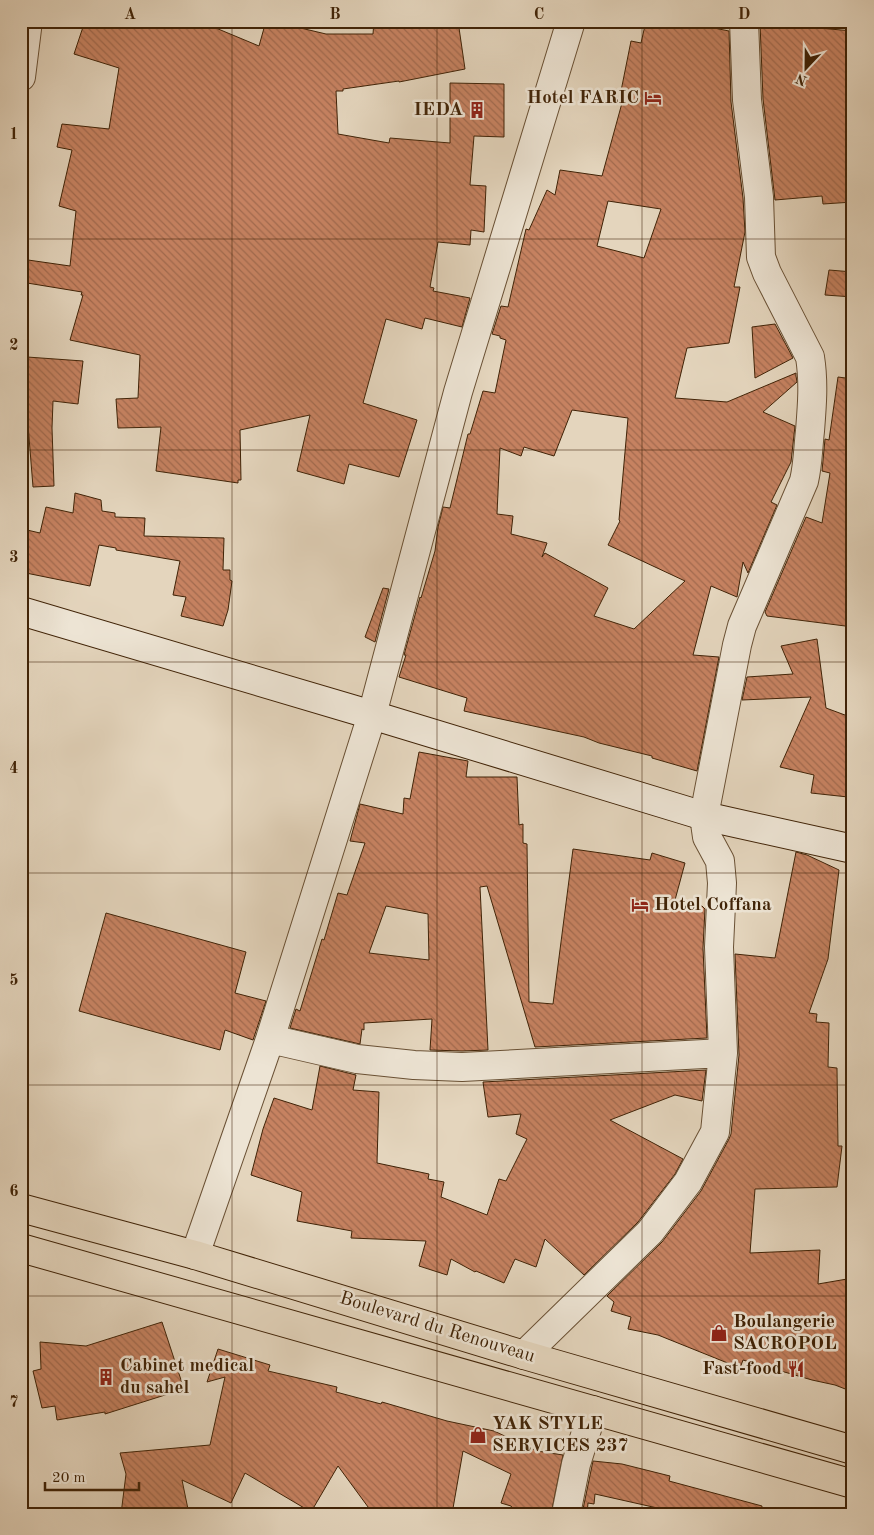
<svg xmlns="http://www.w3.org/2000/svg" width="874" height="1535" viewBox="0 0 874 1535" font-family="'Old Standard TT',serif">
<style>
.building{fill:url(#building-back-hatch);stroke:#402307;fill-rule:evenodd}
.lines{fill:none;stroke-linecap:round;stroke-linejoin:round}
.street-casing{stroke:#695034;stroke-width:30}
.secondary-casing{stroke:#402307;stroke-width:30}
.primary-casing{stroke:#402307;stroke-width:30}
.street{stroke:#ede4d4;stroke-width:28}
.secondary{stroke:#ede4d4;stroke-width:28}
.primary{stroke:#e4d5bd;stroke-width:28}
.grid{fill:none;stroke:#402307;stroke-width:1;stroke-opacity:0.55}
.labels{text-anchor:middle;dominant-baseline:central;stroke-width:5;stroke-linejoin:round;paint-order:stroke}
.poi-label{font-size:19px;font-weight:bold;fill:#402307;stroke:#ede4d4;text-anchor:start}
.street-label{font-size:19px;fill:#402307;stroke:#ede4d4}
.neatline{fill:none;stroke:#402307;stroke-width:2}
.grid-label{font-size:16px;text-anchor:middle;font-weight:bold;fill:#402307}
</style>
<defs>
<pattern id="building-back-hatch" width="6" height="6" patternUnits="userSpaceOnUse" patternTransform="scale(1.25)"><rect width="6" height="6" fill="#c68261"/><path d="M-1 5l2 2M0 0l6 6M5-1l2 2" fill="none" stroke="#a26a4e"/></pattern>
</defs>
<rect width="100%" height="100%" fill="#e4d5bd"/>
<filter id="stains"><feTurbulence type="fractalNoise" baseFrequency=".004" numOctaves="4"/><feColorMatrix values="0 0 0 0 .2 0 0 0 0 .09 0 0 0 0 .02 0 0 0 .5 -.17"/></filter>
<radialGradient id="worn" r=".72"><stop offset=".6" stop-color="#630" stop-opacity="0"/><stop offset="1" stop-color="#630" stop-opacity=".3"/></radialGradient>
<path class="building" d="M85,21h114l60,25 7,-25h5l55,13h47l1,-13 55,5 1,-5h28l7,48 -66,13v-1l-56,8v2h-7l2,43 51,9 1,-5 60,5v-60l54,1v53l-30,-1 -4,49 16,1 -2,46 -13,-2 -1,15 -32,-3 -8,45 4,1 -1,3 37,7 -8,29 -37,-9 -3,11 -36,-10 -23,84 54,17 -18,57 -50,-13 -5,20 -47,-13 13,-56 -70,15 1,50h-3v3l-82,-12 5,-44 -43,1 -2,-29 22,-1 2,-43 -70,-15 13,-45h-2l1,-3 -61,-10v-23l49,7 6,-55 -17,-5 13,-56 -15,-3 5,-23 47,5 10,-61 -45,-14z
M646,21h33l50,10 2,71 12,96 2,34 -11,55h6l-11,56 -42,5 -12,50 52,4 69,-29v3l1,6 -34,30 32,14 -4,36 -20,40 6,3 -29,68 -5,-11 -6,35 -26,-11 -18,69 26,2 -22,114 -45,-13v-2l-53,-13 -15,-6 -120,-26 3,-13 -68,-21 7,-22h-2l16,-58 1,1 14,-47 3,-24 5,-20 7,1 18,-74h2l13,-43 12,2 11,-53 -6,-2v-2l-8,-2 9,-28 7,1 18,-78 3,1 18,-40 8,5 5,-25 42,6 23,-84 -4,-1 10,-50 10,2zM608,201l53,8 -17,49 -47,-12zM572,410l56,8 -9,102 1,1 -12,24 77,36 -51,48 -40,-13 14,-28 -63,-35 -3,4 5,-14 -36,-9 2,-18 -16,-2 3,-66 21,8 3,-9 30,9z
M760,23l93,8v171l-30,2 -1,-8 -47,4 -12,-101z
M829,270l24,2v25l-28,-2z
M775,324l18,34 -38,20 -3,-51z
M27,357l56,4 -5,43 -25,-3 -1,27 2,58 -21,1 -7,-87z
M838,377l15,2v248l-86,-11 -2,-4 41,-95 16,6 8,-50 -8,-2 3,-32 4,1z
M75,493l26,7 1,11 13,2v4l30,1 -1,18 80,2 -1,32h7v10l2,1 -4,29 -5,16 -42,-10 5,-19 -13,-2 7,-34 -64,-11v-2l-17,-3 -9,41 -69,-14v-17l6,-25 13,3 6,-26 27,6z
M383,588l6,1 -14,53 -10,-5z
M817,639l9,69 27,10v43l-5,36 -37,-4 3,-18 -34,-8 31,-70 -69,3 5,-23 46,-3 -12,-28z
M419,752l49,9 -2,16h51l2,48 4,-1v19l4,1 2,158 24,2 20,-155 77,11 2,-7 33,10 -10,37 27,6 3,3 -2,39 4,90 -172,9 -48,-161 -7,1 8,163 -26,1 -32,-1 2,-31 -68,4v7l-2,-1 -2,15 -70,-16 6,-19 4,2 22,-72 2,1 14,-47 9,2 18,-52 -15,-2 10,-37 43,10 1,-16 6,1zM386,906l42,8 1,46 -60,-7z
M796,852l11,3 32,15 -11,89 -19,54 8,1 -1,8 13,1 -1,44 9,1 1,78h4l-5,41 -82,2 -5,64 70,-3 -2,34 35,-6v114l-18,-7 -23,-5 -69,-20 -3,8 -82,-33 -30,-6 3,-12 -20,-6 3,-9 -7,-6 55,-54 39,-51 28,-52 2,-5 8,-79 -4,-101 40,4z
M106,913l140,39 -11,41 31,8 -13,39 -28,-10 -5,20 -141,-39z
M320,1066l36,9 -3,15 26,2 -2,71 52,11 -1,5 16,3 -3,15 46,18 12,-36 7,2 21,-42 -11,-5 5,-20 -33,3 -5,-35 223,-12 -4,31 -27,-6 -65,25 73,39 -8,15 -37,48 -54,53 -39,-36 -9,28 -21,-8 -11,24 -28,-12 -1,1 -24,-13 -4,16 -28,-9 7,-25 -75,-3 1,-7 -55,-10 5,-29 -51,-17 12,-46 11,-31 38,12z
M162,1322l22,67 -79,25v-2l-48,8 -2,-14 -13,2 -9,-37 8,-2 -1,-27 46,4z
M218,1349l52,16 -2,6 69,16 -1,5 45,12 1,-2 65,19 47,10 43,20 26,4 -12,59h-34l-6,-8 -10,-3 10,-29 -48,-23 -11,63h-40l-41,-3 -33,-45 -27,46 -66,-39 -14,30 -49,-23 7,34h-68l5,-40 -6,-21 90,-8 15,-68 -18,5z
M593,1461l29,3 48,12 -1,5 93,25 -1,8h-77l-89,-20 -1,10 -6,-1 -1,11h-5z"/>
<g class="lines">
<g class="street-casing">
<path id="street" d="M21,77l7,-56
M270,1039l87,20 57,6 48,2 261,-14
M195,1255l75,-216 102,-324 86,-323 113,-371
M524,1355l126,-123 38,-50 27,-50 8,-79 -4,-106 3,-64 -2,-22 -13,-24 -3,-21 33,-171 5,-19 62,-145c4,-17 4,-33 6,-50 2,-25 4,-49 0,-74l-43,-84 -6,-16 -2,-60 -12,-97 -3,-79
M566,1514l10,-50 17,-54"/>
</g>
<g class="secondary-casing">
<path id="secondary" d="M21,611l351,104 332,101 149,33"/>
</g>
<g class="primary-casing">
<path id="primary" d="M21,1208l174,47 329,100 329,95
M21,1248l832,236"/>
</g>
<use href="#street" class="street"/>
<use href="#secondary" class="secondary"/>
<use href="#primary" class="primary"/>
</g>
<path class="grid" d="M232,21v1493M437,21v1493M642,21v1493M21,239h832M21,450h832M21,662h832M21,873h832M21,1085h832M21,1296h832"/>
<defs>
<g id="hotel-bare" transform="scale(1.35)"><path d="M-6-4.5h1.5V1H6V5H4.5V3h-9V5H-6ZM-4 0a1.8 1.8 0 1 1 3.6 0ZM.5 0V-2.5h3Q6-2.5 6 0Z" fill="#8f2418" stroke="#ede4d4" stroke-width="2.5" paint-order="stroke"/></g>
<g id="building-bare" transform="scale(1.35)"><path d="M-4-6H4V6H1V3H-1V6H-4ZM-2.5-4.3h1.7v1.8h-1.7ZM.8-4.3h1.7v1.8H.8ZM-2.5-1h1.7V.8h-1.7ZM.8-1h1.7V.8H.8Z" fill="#8f2418" stroke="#ede4d4" stroke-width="2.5" paint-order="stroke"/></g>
<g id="shop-bare" transform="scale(1.35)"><path d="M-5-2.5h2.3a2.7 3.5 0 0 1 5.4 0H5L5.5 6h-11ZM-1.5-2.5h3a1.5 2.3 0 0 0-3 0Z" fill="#8f2418" stroke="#ede4d4" stroke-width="2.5" paint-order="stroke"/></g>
<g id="restaurant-bare" transform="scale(1.35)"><path d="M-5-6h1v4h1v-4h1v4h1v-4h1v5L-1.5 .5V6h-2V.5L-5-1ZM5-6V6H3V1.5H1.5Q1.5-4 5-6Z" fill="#8f2418" stroke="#ede4d4" stroke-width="2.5" paint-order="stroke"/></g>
</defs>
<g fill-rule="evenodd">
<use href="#hotel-bare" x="653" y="98"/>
<use href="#building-bare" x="477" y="110"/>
<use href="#hotel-bare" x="640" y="905"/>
<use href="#shop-bare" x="719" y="1333"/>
<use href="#restaurant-bare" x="796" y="1369"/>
<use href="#building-bare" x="106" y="1377"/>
<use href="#shop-bare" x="478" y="1435"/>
</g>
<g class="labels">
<g class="poi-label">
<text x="639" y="98" text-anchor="end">Hotel FARIC</text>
<text x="463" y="110" text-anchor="end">IEDA</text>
<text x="654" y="905">Hotel Coffana</text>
<text x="733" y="1322">Boulangerie<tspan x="733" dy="22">SACROPOL</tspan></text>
<text x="120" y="1366">Cabinet medical<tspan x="120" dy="22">du sahel</tspan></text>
<text x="782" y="1369" text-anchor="end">Fast-food</text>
<text x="492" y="1424">YAK STYLE<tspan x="492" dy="22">SERVICES 237</tspan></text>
</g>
<g class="street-label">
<text transform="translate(437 1328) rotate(17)">Boulevard du Renouveau</text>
</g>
</g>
<rect width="874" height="1535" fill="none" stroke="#e4d5bd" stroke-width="55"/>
<g transform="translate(806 68) rotate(202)" stroke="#ede4d4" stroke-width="4" paint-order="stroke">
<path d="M0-4L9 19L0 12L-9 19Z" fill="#402307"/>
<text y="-8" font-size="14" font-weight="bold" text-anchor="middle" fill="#402307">N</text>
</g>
<path d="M45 1482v8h94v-8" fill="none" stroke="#402307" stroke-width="2.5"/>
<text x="52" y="1482" font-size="15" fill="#402307" stroke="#ede4d4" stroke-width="4" paint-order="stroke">20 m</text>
<rect x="28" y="28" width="818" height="1480" class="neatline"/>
<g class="grid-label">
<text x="130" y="19">A</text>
<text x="335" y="19">B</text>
<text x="539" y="19">C</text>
<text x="744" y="19">D</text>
<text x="14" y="139">1</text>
<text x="14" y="350">2</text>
<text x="14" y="562">3</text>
<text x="14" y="773">4</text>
<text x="14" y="985">5</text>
<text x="14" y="1196">6</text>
<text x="14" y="1407">7</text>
</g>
<rect width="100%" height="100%" filter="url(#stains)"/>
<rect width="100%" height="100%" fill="url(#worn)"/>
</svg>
